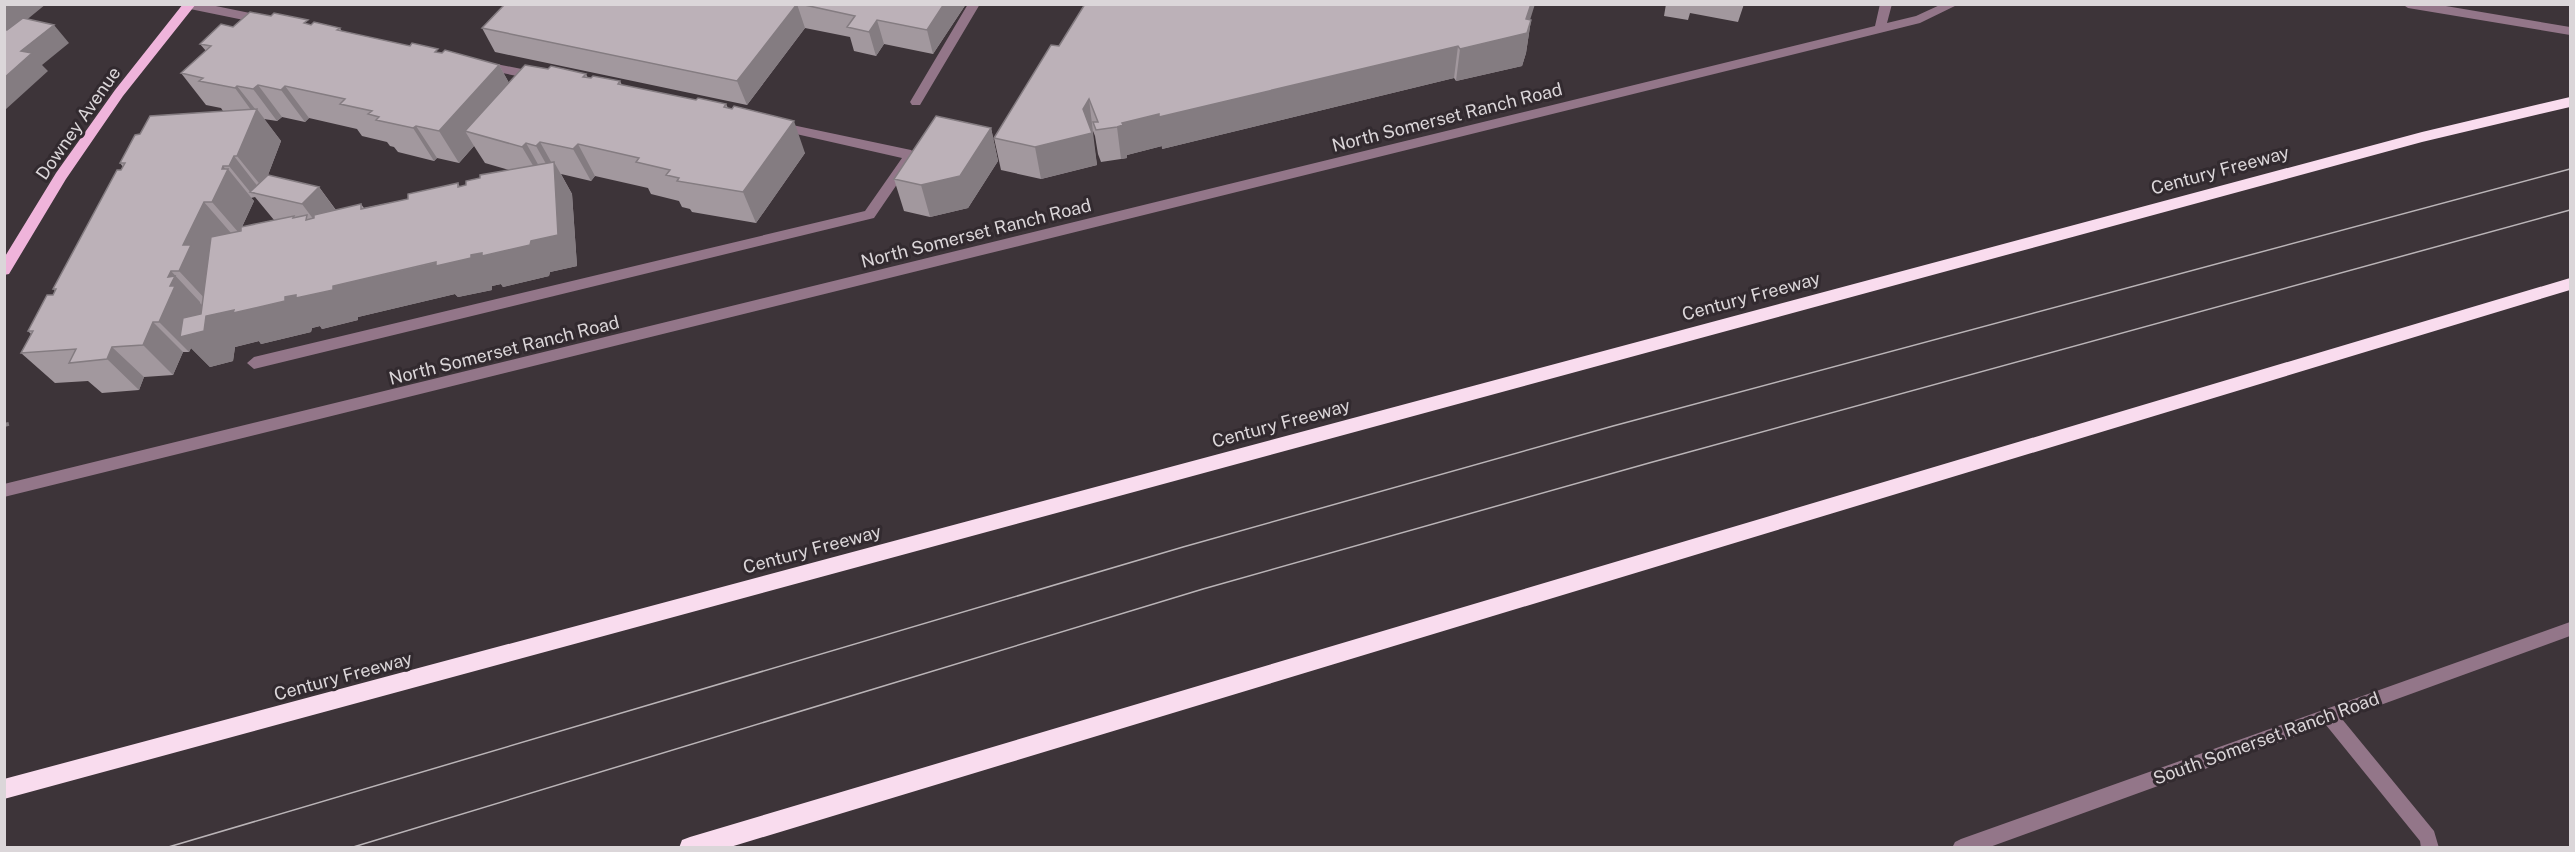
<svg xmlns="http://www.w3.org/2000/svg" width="2575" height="852" viewBox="0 0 2575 852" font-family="'Public Sans',sans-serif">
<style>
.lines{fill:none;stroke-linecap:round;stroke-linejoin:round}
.path{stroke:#7c7579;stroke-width:4;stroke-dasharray:5 5;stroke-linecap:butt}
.minor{fill:#937689;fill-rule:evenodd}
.major{fill:#efb4db;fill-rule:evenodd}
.highway{fill:#f9dcee;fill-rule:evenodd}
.tram{stroke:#bab4b7;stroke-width:1.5}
.wall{fill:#a2989e;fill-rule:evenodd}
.shaded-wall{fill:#847c81}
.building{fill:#bcb1b8;stroke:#847c81;stroke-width:1.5}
.labels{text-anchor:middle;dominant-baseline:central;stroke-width:6;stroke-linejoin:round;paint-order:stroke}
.street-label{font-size:18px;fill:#dbd6d9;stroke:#322a2f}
</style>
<rect width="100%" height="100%" fill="#3d3439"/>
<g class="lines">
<path class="path" d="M4,425l9,-2"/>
<path class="minor" d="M184,4h22l58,12 6,4 -6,4 -74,-15z
M968,4h12l-60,101h-8l-2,-3z
M1880,4h12l-5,19 29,-7 26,-12h17l-39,19 -1916,474v-13l1871,-458z
M2402,4h32l136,23v8l-162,-27z
M481,61l56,11 6,4 -6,4 -60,-12 -2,-3z
M778,122l133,28 6,5 -43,63 -620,151 -7,-6 7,-6 611,-146 37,-53 -128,-29 -2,-3z
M2570,622v14l-228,83 92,112 5,17h-18l-1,-7 -94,-116 -339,123h-35l3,-6 6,-3z"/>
<path class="major" d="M183,4h13l-73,92 -57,83 -57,95 -5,1v-17l52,-85 59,-83z"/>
<path class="highway" d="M2570,97v10l-148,35 -2418,657v-20l2418,-647z
M2570,278v12l-1843,558h-48l3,-8 8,-3z"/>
<path class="tram" d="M165,848l1018,-301 430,-121 957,-257
M350,848l853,-259 446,-126 921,-253"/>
</g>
<path class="wall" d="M505,4h461l-33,50 -49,-10 -8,12 -22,-5 -4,-14 -45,-9 -58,77 -252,-53 -13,-24z
M1666,4h78l-6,18 -48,-9 -2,7 -24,-4z
M1531,20l-5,33 -4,13 -66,15 -2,-3 -292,71v-3l-35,9v3l-6,1 -20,3 -3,-8 -3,-18 -2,-5 -1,2 5,32 -56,14 -40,-9 -7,-32 65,-92z
M311,25l29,3 2,4 157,33 10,18 39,-14 38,5 2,4 32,3 2,4 74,15 30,4 2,4 77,45 -49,70 -64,-11 -2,-3 -8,-2 -3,-6 -28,-7 -3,-6 -53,-12 -4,5 -30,-7 11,20 5,72 -27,6 -1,4 -46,11 -2,-3 -9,2v4l-34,7 -3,-3 -97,23v3l-36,9 -2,-3 -8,2 -1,4 -50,12 -2,-3 -24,6 -2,14 -23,6 -19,-19 -2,4h-6l-10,23 -29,2 -5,13 -37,3 -14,-12 -33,2 -34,-30 10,-19 -3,-3 25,-36 2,-4 -2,-2 70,-122 -3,-4 20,-29 83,-23 -2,-3 -15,-3 -25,-32 25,-22 -6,-7 33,-17zM282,117l23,5 4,-4 48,11 5,7 25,6 3,4 4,1 4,5 36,9 3,-3 22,5 15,-17 11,17 24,7 -29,8 -14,7 -6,2 -2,-4 -50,16 -44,9 -3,-4 -25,6 -17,-23 -51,-12 13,-34 -17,-22 13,2zM255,197l19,23 -32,7 12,-26 -3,-3z
M991,128l7,33 -30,47 -38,9 -26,-6 -10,-32z"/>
<path class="shaded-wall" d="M4,4h42l-22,18 -20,19z
M797,4l8,24 -58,77 -10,-24z
M944,4h22l-33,50 -6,-24z
M1531,4h4l-9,29 5,-13 -5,33 -4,13 -66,15 4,-32 66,-30z
M877,20l7,24 -8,12 -7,-24z
M54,25l15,18 -27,22 6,6 -43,39 -1,-32 17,-27z
M1458,46l-4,32 -292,71 -3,-32z
M499,65l18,32 -52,34 9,15 -15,17 -20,-32z
M258,85l24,32 -5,4 -24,-32z
M237,86l19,24 1,-1 24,32 -18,47 -26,-32 17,-42 -19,-26z
M285,86l24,32 -4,4 -24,-32z
M1089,99l8,66 -56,14 -6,-32 48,-38z
M1159,114l3,32 -35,9v3l-6,1 -4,-32 5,-4z
M794,121l11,32 -49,70 -13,-31z
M416,126l21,32 -3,3 -21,-33z
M991,128l7,33 -30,47 -38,9 -9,-32z
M540,142l14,25v-5l18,32 5,72 -27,6 -1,4 -46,11 -2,-3 -9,2v4l-34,7 -3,-3 -97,23v3l-36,9 -2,-3 -8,2 -1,4 -50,12 -2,-3 -24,6 -2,14 -23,6 -19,-19 -2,4 -30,-30 11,-36 -2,-9 3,-6 29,31v1l4,4 2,9 127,-30 198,-45 23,-63 -18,-32z
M526,143l18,32 -3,4 -19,-32z
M578,144l17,32 -4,5 -18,-32z
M234,156l25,32 -9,4 5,6 -26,-32z
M223,166l4,5 1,-2 26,32 -15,32 -27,-31z
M319,187l23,32 -16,17 -24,-32z
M204,202l27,31 -23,69 -29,-31 4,-26z
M153,322l30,30 -10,23 -30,-30z
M112,347l32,30 -5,13 -32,-31z"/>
<path class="building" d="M505,4h292l-60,77 -255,-53z
M800,4h144l-17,26 -50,-10 -8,12 -22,-5 8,-11z
M1085,4h446l-5,15 5,1 -4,13 -67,16 -2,-3 -299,71v-3l-37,9 1,2 -6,2 -21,3 -3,-8h5l-9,-23 -6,10 9,24 -57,14 -41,-9 57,-93 8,1z
M250,12l21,4 3,-3 34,7 -4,3 7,2 3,-3 26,6 -3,2 73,16 2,-3 26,6 -3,3 7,1 3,-3 54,15 -60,66 -23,-5 -3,2 -37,-8 3,-3 -11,-3 4,-3 -32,-7 5,-5 -60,-13 -4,4 -23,-5 -5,4 -16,-3 -2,2 -36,-7 4,-3 -22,-5 30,-27 -11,-2 21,-20 12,3z
M23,18l31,7 -33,26 11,2 -28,25v-48h3z
M525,65l23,4 3,-3 35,8 -3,3 8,1 2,-2 27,5 -2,3 78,16 2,-2 28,6 -2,3 8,2 2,-3 60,15 -51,71 -66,-11 2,-3 -13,-3 4,-5 -34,-8 3,-4 -61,-14 -5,5 -33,-7 -4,4 -10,-3 -4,4 -57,-16z
M257,109l-20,47h-3l-5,10h-6l-1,3h6l-16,33h-8l-21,43h8l-12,26h-8l-3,6 7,-1 -5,10h5l-16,36h-6l-10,23 -31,2 -5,12 -38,4 7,-14 -55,4 12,-22h-5l19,-36h6l3,-6h-3l64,-119h4l4,-7h-5l15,-28 5,-1 10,-18z
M936,116l55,12 -31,48 -39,9 -27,-6z
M554,162l4,73 -27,6 -1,4 -48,11v-3l-11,2v3l-35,8v-4l-103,24v4l-37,8v-3l-11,2v4l-52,12 1,-3 -28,6 -2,15 -24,6 3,-19 18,-4 10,-77 30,-6v-4l53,-11 -1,2 14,-3 -1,5 8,-2v-3l47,-11v5l47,-10v-5l50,-11v4l8,-2v-4l14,-3v-3z
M268,175l51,12 -17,17 -52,-12z"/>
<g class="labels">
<g class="street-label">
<text transform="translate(1447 117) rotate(-14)">North Somerset Ranch Road</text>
<text transform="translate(78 123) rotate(-55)">Downey Avenue</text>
<text transform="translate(2220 170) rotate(-15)">Century Freeway</text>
<text transform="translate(976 233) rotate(-14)">North Somerset Ranch Road</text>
<text transform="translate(1751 296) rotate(-15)">Century Freeway</text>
<text transform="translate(504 350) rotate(-14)">North Somerset Ranch Road</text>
<text transform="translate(1281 423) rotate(-15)">Century Freeway</text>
<text transform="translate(812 549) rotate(-15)">Century Freeway</text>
<text transform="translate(343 676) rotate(-15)">Century Freeway</text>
<text transform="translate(2266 738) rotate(-20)">South Somerset Ranch Road</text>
</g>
</g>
<rect width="2575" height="852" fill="none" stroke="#dbd6d9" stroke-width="12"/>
</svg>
